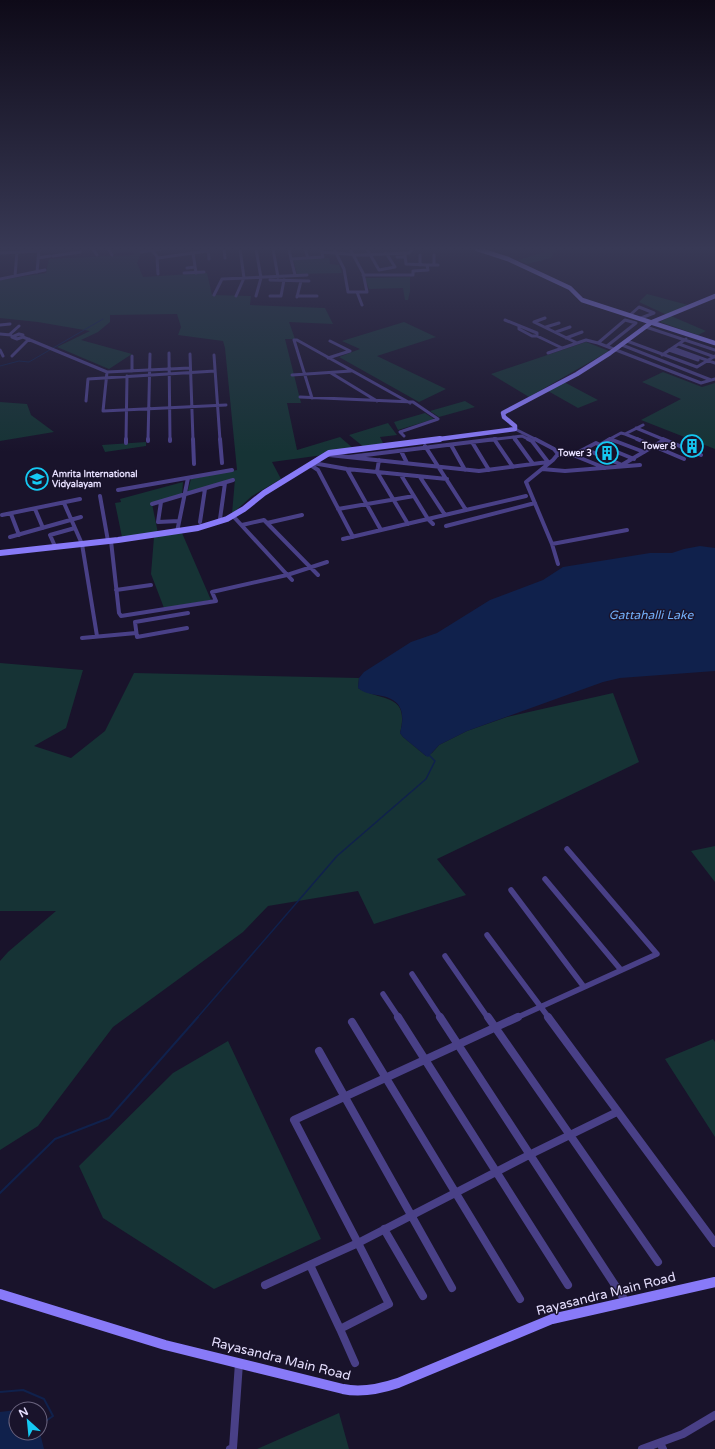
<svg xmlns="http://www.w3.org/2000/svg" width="715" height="1449" viewBox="0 0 715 1449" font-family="'Varela Round',sans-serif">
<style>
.green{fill:#163335}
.water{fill:#10214c}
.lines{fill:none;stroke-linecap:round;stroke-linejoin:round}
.stream-far2{stroke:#10214c;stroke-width:1}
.stream-far1{stroke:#10214c;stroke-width:1.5}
.stream{stroke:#10214c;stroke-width:2}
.street-far3{stroke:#494087;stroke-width:3}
.street-far2{stroke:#494087;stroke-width:4}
.street-far1{stroke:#494087;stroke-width:5.5}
.street{stroke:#494087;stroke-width:8}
.secondary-far2{stroke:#887af8;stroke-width:4.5}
.secondary-far1{stroke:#887af8;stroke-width:6}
.secondary{stroke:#887af8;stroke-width:10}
.labels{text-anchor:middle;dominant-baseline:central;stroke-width:3;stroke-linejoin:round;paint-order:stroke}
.far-poi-label{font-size:9px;font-weight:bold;fill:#e5defd;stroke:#19132b;text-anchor:end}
.water-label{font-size:12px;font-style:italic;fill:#72aef8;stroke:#19132b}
.near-street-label{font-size:13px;fill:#e5defd;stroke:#19132b}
</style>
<rect width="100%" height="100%" fill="#19132b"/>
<path class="green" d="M110,249h29l1,6 -3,8 6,14 64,-4 5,22 39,1 -1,9 75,3 8,16 -44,-2 6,17h-10l16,64h-14l10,47 43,-13 14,12 -31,6 -51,7 9,17 -29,17 -20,18 3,-35 -48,14 4,-14 46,-9 -12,-122 -2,-7 -45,-6 3,-8 -4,-13 -67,1v7l-12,10 -17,8 51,14 -23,15 -52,-22 33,-16 -52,-9 -38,-4v-38l46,-7 3,-14 85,-4 -1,-4 -20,3z
M554,249l3,3 -4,1 -2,5 -24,6 -9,-4 27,-8 -2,-2z
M329,258l1,6 9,1 3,8 -45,1 -4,-14z
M410,277v14l-2,9h-3l-2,-12 -34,1 -4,-11z
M647,294l41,11 -21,10 -28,-13z
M671,316l35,15 -8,4 -38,-13z
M404,322l32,15 -59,19 69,33 -27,13 -80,-45 21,-8 -18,-8z
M586,342l23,9 -80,46 -38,-23z
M663,372l39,15 13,-4v66l-74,-29 40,-21 -39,-17z
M564,382l34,18 -20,8 -30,-17z
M465,401l10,6 -36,10 -9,-6z
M0,402l27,2 4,11 23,17 -54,9z
M425,413l9,6 -36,11 -4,-8z
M388,423l9,12 -17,2 4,8 -19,3 -16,-13z
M146,442v4l-41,6 -3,-7z
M183,482l-1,13 -30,9 6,29 -36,4 -7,-34 6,-1 -1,-3z
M182,533l29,67 -47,8 -13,-34 3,-37z
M0,663l83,7 -17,58 -32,18 37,12 34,-27 29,-58 225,5 -1,10c24,14 52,5 42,45l3,4 23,19 6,-3 7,-8 28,-14 40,-14 106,-24 26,69 -202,97 29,36 -92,29 -16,-33 -90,15 -25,26 -130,95 -75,99 -38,24v-189l8,-9 48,-41h-56z
M715,846v36l-24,-31z
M713,1039l2,3v95l-50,-78z
M228,1041l93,198 -107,50 -111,-71 -24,-52 94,-93z
M339,1413l10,36h-92z"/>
<path class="water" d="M700,546l15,2v123l-95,7 -17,4 -136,49 -28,14 -11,12 -2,-1 -23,-19 -3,-4c5,-18 3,-33 -18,-37 -9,-2 -17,-2 -24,-8l1,-10 5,-6 47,-30 26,-9 53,-33 53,-20 20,-13 87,-14h22l12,-4z
M16,1410v23h24l4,16h-44v-37z"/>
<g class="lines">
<path class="stream-far2" d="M0,366l19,-5 10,1 74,-43"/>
<path class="stream-far1" d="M197,1018l140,-162 89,-77 9,-18 -6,-6"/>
<path class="stream" d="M0,1193l55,-54 54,-21 89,-101
M0,1392l23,-2 21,9 9,17 -13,9"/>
<path class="street-far3" d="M93,249l4,6
M108,249l4,6
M151,249l7,9 35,-5 3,20
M208,249l1,10
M224,249l1,9
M256,249l5,29 -5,18
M273,249l5,28
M289,249l2,10
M305,249l3,9
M334,249l10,20 4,23h19l-4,-19 -13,-24
M367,249l12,21 16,-3 -9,-14
M141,252l20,-3
M322,252l38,3 49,-2 3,-4
M0,253l39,-2
M192,253l16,-2
M405,255l1,9 21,1
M420,255v10
M434,255v10
M53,256l27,-4
M157,257l1,17
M397,257h8
M38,258l12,-2
M187,268l8,-1
M37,272l2,-22
M184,273l20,-1
M295,275l-4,-16 32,-2 -2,-7
M363,275h50v-4l15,-1 -1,-5h11
M15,276l2,-24
M0,279l45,-9
M270,280l39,1
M357,292l5,13
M214,295l8,-16 85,-4
M236,296l8,-18 -4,-29
M270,296h11l3,-16
M297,296h20
M297,297l4,-16
M630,315l9,-8 15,6 -13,5
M505,320l32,13v3l25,12
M534,322l43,21
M534,322l11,-4
M0,325l10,-1
M519,327v2l13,7h5
M546,327l13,-4
M646,327l69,23
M556,332l14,-5
M0,334l11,1
M19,334l4,1v2l-6,2 -5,-2z
M9,335l10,-9
M23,337l84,35 83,-4
M566,338l16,-6
M627,341l70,26 18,-11
M679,344l36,13
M622,345l89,35
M607,346l29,-23 -11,-3 -27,23 103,40 14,-4
M673,348l42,15
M0,350l3,6
M669,350l29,10
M169,353l1,87
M548,353l38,-13 12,3
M190,354l3,86
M214,355l6,85
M662,355l24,-16
M12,356l17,-17
M132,356v15
M328,358l22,-7 -20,-10
M107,372l-4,39 123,-6
M331,373l46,28
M292,375l59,-4
M300,397l113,5 25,17 -38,13 4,4
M312,398l-18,-58h3l113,63
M86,401l2,-22 127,-8
M636,428l29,12
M515,429l22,11
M625,434l15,6
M513,437l2,3
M610,439l3,1
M126,440l1,-64
M148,440l2,-86
M488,440l34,-4 8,4
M608,440l13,-7 4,1 18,-9"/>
<path class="street-far2" d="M170,439v2
M193,439l1,25
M220,439l2,24
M494,439l19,28
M515,439l18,25
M535,439l19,10 4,5 -5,6 -27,22 26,62 6,20
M610,439l34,13
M637,439l47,20
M663,439l38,16
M148,441v-2
M472,442l17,28
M126,443v-4
M451,445l14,25
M600,445l34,14
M425,446l41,64 60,-14
M585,449l37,16
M401,451l6,12
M329,455l150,16 69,-9 -16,-21 -4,-2
M558,455h15
M349,457l147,-18
M379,460l-2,12 31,52
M313,463l34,6 100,10
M312,466l6,4 35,67
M620,466l44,-26
M605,468l-32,-13 23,-12 4,2 10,-6
M347,469l34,61
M542,469l23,2 75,-6
M401,475l27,44 5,5
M420,477l25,38
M118,490l114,-20
M100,496l8,45
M161,502l-3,20 21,-1
M64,503l18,41 15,92
M152,504l81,-24
M35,509l8,19
M338,509l76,-13
M11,514l8,21
M2,515l78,-16
M233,516l59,64
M220,519l5,-36
M200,522l5,-33
M267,523l35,-8
M242,525l22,-5 54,55
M446,526l89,-23
M177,532l11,-54
M10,537l71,-20
M343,539l123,-29
M111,541l8,72 2,3 95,-15 -4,-9 75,-17 40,-13
M54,544l-4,-9 25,-7
M552,544l75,-14
M116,590l35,-5
M187,628l-50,9 -2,-15 53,-9
M82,638l54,-5"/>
<path class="street-far1" d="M545,879l76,91
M511,890l73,97
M487,935l62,83
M445,956l43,62
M412,974l29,44
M383,994l16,24
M516,1018l141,-64 -90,-105"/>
<path class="street" d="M398,1017l170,268
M440,1017l186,285
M488,1017l170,245
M518,1017l-224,103 64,123 171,-88 88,-43
M548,1017l167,226
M352,1022l168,277
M319,1051l133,237
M384,1229l39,67
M310,1265l30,64
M265,1285l93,-42 31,61 -49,25 15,34
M660,1443l3,6
M230,1449l3,-1 6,-85
M642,1449l41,-15 32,-19"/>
<path class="secondary-far2" d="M477,249l31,10 62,29 12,12 133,43
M432,440l83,-11v-3l-11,-9 -1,-4 74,-39 33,-21 42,-31 63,-26"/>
<path class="secondary-far1" d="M0,553l118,-13 80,-12 29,-9 17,-10 20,-16 65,-40 111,-14"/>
<path class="secondary" d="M0,1294l165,51 178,44c19,4 37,0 55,-6l154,-64 163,-37"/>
</g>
<linearGradient id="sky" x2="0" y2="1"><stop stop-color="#0e0a18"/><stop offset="0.55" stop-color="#383955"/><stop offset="1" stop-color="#383955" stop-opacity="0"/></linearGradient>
<rect width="715" height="452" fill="url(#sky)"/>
<defs>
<g id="building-ring" transform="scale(1.15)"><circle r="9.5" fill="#19132b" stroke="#15c9f3" stroke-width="1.5"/><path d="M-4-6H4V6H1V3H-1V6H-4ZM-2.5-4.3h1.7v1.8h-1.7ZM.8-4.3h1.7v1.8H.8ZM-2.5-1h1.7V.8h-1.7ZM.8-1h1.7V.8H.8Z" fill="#15c9f3"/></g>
<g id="school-ring" transform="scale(1.15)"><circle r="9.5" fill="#19132b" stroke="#15c9f3" stroke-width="1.5"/><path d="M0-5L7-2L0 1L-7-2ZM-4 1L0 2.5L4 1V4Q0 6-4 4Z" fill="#15c9f3"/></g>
</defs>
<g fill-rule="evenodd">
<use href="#building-ring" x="692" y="446"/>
<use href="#building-ring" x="607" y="453"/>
<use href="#school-ring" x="37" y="479"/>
</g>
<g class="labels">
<g class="far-poi-label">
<text x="676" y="446">Tower 8</text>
<text x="592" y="453">Tower 3</text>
<text x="52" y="474" text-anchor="start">Amrita International<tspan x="52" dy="10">Vidyalayam</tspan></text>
</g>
<g class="water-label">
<text x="651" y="615">Gattahalli Lake</text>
</g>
<g class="near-street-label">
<text transform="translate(606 1294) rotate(-14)">Rayasandra Main Road</text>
<text transform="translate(281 1359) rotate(14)">Rayasandra Main Road</text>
</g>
</g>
<g transform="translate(28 1421) rotate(333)"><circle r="19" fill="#19132b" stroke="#6b647f"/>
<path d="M0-3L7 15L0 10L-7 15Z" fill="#15c9f3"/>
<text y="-6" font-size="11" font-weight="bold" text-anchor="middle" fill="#e5defd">N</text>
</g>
</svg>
